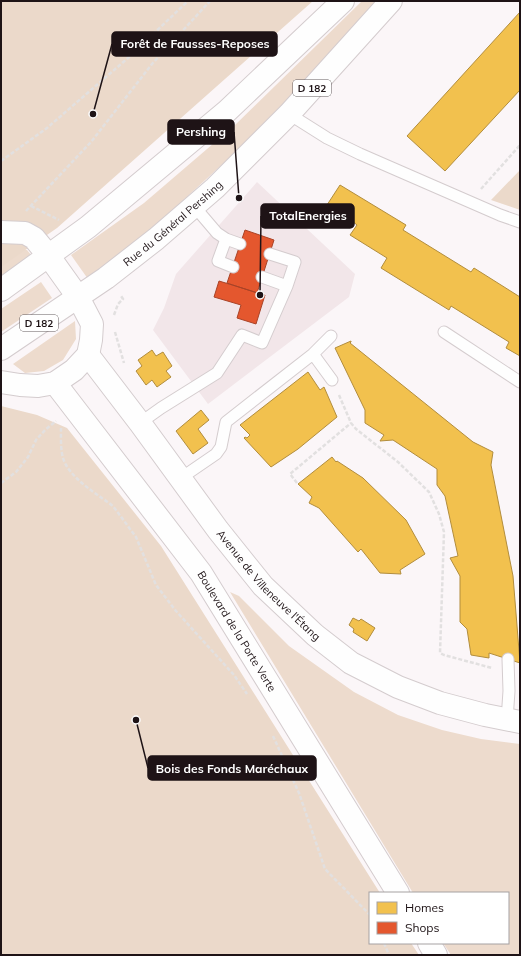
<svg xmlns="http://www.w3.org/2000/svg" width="521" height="956" viewBox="0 0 521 956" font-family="Mulish,sans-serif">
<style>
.built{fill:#f2e6e9}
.green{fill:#eddbcd}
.forest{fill:#ebd9ca}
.homes{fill:#f2c14e;stroke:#b28d3d}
.shops{fill:#e4572e;stroke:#a94327}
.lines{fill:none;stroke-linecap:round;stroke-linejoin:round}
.lane-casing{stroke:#d4ccce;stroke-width:13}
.secondary-casing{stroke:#d4ccce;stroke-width:24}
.primary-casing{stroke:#d4ccce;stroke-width:24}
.path{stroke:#e2e0e0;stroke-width:2.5;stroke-dasharray:4 2;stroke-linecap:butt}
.lane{stroke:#fefefe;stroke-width:11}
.secondary{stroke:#fefefe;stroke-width:22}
.primary{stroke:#fefefe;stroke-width:22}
.labels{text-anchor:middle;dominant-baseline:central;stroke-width:4;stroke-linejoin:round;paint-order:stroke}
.shield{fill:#fff;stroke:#625a5c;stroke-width:1}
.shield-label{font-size:10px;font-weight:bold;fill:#1e1316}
.street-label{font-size:11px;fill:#1e1316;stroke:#fff}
.leader{fill:none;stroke:#1e1316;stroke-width:1.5}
.callout-dot{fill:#1e1316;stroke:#fff;stroke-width:1.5}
.callout{fill:#1e1316;stroke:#1e1316;stroke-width:1.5}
.callout-label{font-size:12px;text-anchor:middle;font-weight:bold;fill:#fff}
</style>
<rect width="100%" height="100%" fill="#fbf6f8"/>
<path class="built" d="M257,182l98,92 -6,23 -141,107 -55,-74 11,-22 12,-34z"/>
<path class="green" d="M362,1h19l-114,122 -127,117 -52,39 -17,-24 73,-52 91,-78z
M1,250h26l5,6 -31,21z
M41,282l11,16 -51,34v-23z
M75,321l1,18 -13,21 -19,11 -19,2 -12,-9z
M230,592l9,4 50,50 65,46 44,23 44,15 39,9 39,5v211h-69l-8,-12h65v-50h-95z"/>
<path class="forest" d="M1,1h312l-256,227 -56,39z
M520,170v40l-29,-10z
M1,406l36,9 30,13 94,118 219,347h-10v50h41l8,12h-418z"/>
<path class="homes" d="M520,12v78l-75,81 -38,-35z
M340,185l66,40 -3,5 68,42 3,-4 46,29v59l-14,-8 3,-6 -58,-36 -2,4 -68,-42 6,-10 -37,-23 7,-10 -6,-5 -2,3 -24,-15z
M351,341v1l-1,1 123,99 20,10 -2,13 22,111 7,87 -31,-10v5l-18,-3 -4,-26 -7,-7v-46l-10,-18 8,-2 -13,-60 -8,-11v-16l-44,-29 -13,1 4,-6 -19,-12v-13l-30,-62z
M152,350l4,6 7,-4 9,14 -6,5 5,6 -14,10 -5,-7 -6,5 -10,-14 6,-5 -4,-6z
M308,372l12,18 4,-3 13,30 -39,32 -27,18 -27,-29 1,-1 2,1 3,-3 -10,-10z
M201,410l8,10 -11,9 10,14 -15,11 -17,-23z
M332,457l4,5 1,-1 26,17 43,42 19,34 -25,16 1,4 -21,-1 -19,-24 -3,3 -39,-44 -10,-5 3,-6 -14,-13z
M353,618l6,3 2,-2 14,9 -8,13 -14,-9 1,-3 -5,-4z"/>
<path class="shops" d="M245,230l29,10 -17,53 -30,-10z
M219,281l46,14 -9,29 -19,-6 4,-13 -27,-8z"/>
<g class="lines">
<g class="lane-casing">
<path id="lane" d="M289,114l38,24 33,16 140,61 20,7
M194,206l23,27 9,6 -8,22 15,6
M226,239l14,5
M270,254l25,8 -8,24
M444,332l76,50
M313,354l19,26
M140,423l21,-15 56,-35 25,-38 20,8 25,-57 -25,-9
M181,478l35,-24 5,-7 5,-25 87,-68 18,-18
M507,720l2,-29 -1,-32"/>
</g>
<g class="secondary-casing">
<g id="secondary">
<path id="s1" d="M88,355l52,68 78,107 45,56 52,49 36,28 47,24 42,16 45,12 35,7"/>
<path id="s2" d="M55,383l146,190 197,320"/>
<path d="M429,943l7,12"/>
</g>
</g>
<g class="primary-casing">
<g id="primary">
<path d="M1,232l24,1 9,5 14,17 30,42 14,27 -1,16 -3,15 -14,15 -19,13 -17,3 -18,-1 -19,-3"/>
<path d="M1,290l87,-63 139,-116 116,-110"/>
<path id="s3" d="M1,349l105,-71 50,-39 59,-51 74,-74 102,-113"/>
</g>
</g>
<path class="path" d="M1,161l46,-33 81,-70 60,-57
M481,189l39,-44
M31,206l28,14
M26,211l65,-69 61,-78 58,-63
M114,315l4,-11 5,-5 -2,-3
M115,332l9,31
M339,395l12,28 5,6 42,33 31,30 10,22 5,18 -4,121 4,2 48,13
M61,428c0,12 -1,27 5,37 10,17 31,29 47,41l23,31 20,48 20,26 58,64 13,19
M1,483l15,-11 12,-15 8,-17 10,-11 10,-8
M297,483l-7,-9 61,-51
M273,736l26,57 26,76 45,46
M384,943l5,12"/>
<use href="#lane" class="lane"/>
<use href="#secondary" class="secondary"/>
<use href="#primary" class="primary"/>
</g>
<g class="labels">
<g class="shield">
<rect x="293" y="80" width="38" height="16" rx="3"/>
<rect x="20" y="315" width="38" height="16" rx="3"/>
</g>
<g class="shield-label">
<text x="312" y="88">D 182</text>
<text x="39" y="323">D 182</text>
</g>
<g class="street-label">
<text stroke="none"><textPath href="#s3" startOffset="213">Rue du Général Pershing</textPath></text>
<text stroke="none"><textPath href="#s1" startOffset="293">Avenue de Villeneuve l'Étang</textPath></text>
<text stroke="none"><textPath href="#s2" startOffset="308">Boulevard de la Porte Verte</textPath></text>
</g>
</g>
<path class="leader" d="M93 114L112 44M239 198L234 132M260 295L261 216M136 720L148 768"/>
<g class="callout-dot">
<circle cx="93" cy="114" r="4"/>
<circle cx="239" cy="198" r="4"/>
<circle cx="260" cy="295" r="4"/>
<circle cx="136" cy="720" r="4"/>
</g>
<g class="callout">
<rect x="112" y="32" width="165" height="24" rx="4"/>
<rect x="168" y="120" width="66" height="24" rx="4"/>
<rect x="261" y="204" width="93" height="24" rx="4"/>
<rect x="148" y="756" width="168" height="24" rx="4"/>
</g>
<g class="callout-label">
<text x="195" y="48">Forêt de Fausses-Reposes</text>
<text x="201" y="136">Pershing</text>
<text x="308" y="220">TotalEnergies</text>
<text x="232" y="773">Bois des Fonds Maréchaux</text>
</g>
<rect width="521" height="956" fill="none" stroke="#1e1316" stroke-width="4"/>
<rect x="369" y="892" width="140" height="52" fill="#ffffff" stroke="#a5a1a2"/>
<rect x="377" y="902" width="20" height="12" fill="#f2c14e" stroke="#a5a1a2"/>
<text x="405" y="912" font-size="12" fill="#1e1316">Homes</text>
<rect x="377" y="922" width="20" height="12" fill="#e4572e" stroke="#a5a1a2"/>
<text x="405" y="932" font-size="12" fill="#1e1316">Shops</text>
</svg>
